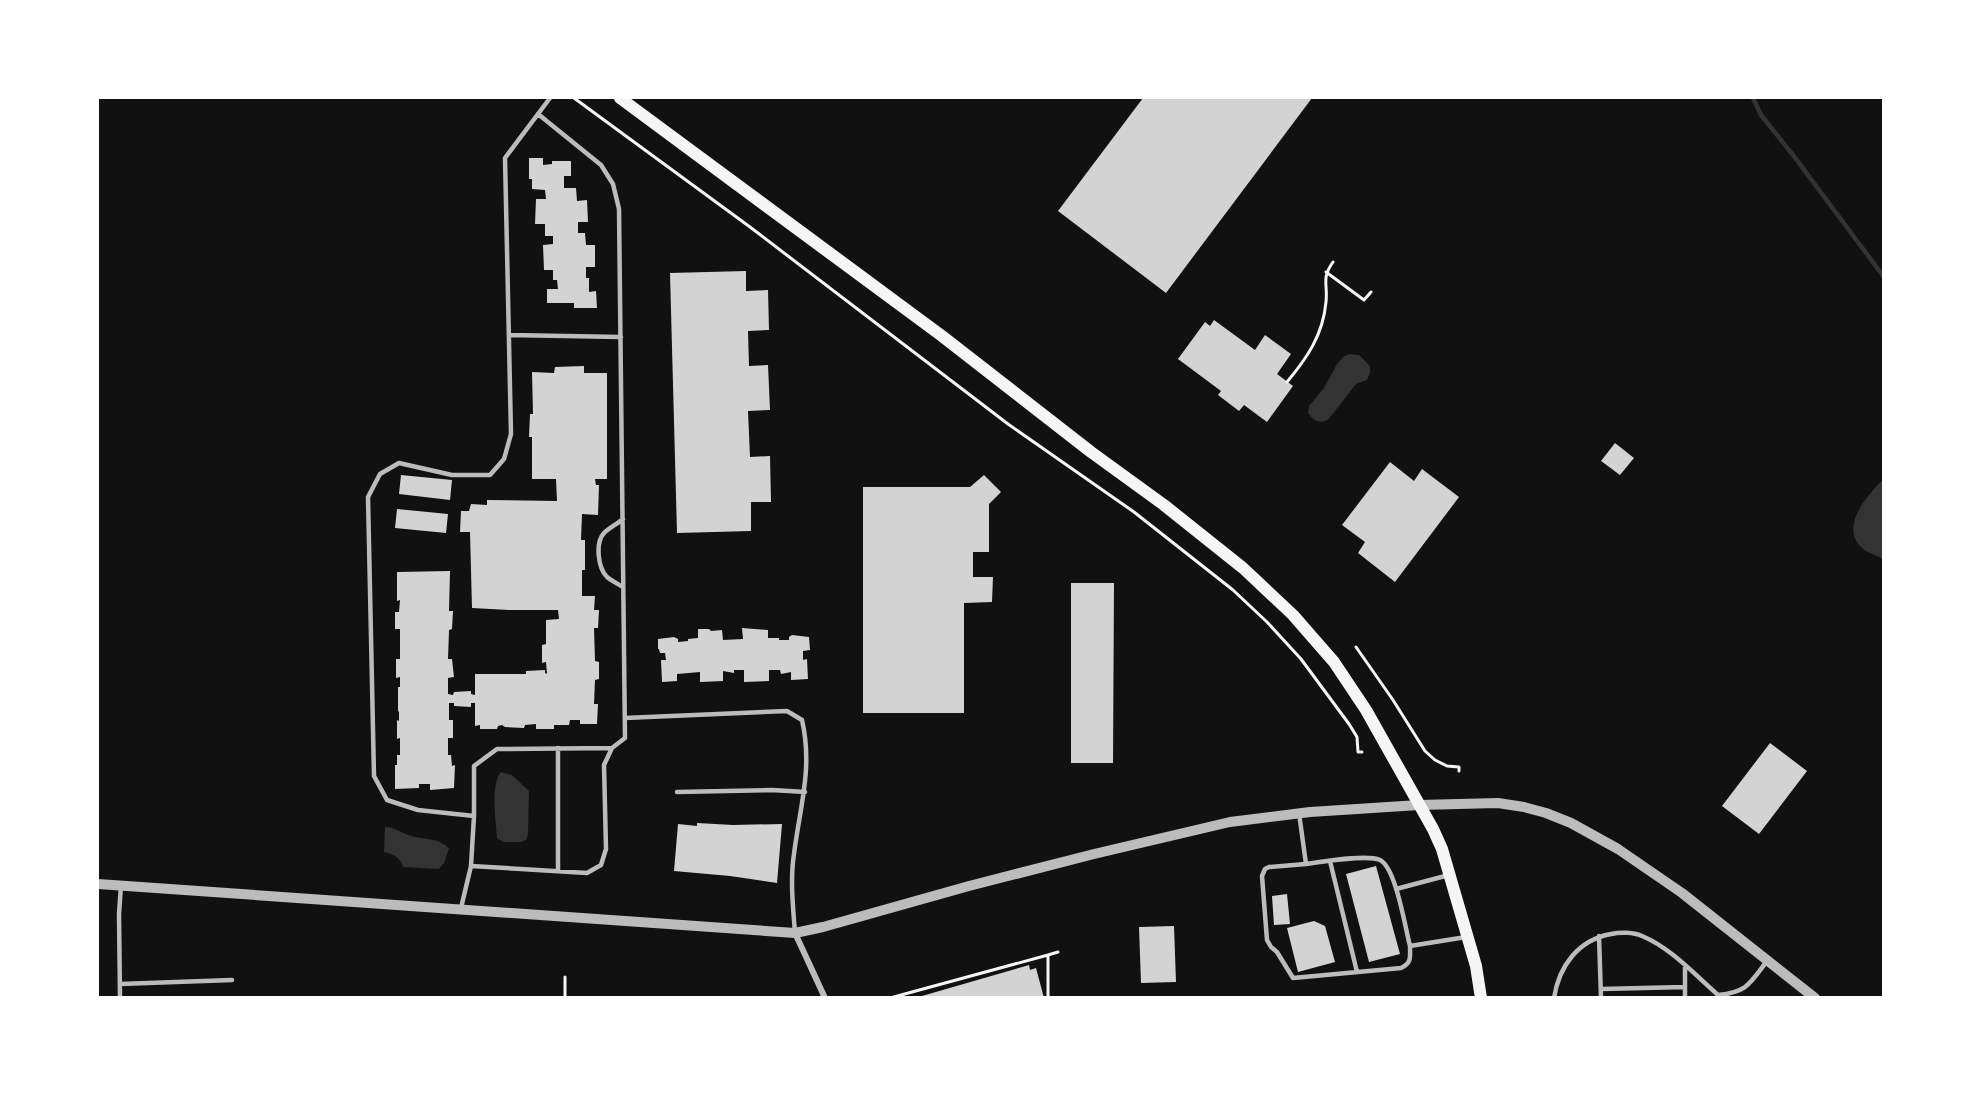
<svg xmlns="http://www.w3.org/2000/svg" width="1981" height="1095" viewBox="0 0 1981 1095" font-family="Roboto,sans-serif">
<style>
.water{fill:#333}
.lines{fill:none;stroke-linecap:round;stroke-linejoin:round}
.stream{stroke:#333;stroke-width:4.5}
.building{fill:#d3d3d3}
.path{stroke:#f5f5f5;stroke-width:3}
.service{stroke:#bcbcbc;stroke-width:4.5}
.minor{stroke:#bcbcbc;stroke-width:6}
.tertiary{stroke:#bcbcbc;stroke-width:10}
.secondary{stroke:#f5f5f5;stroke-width:12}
</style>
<rect width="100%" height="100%" fill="#111"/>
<path class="water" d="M1349,354l10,1 11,11v7l-3,7 -11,4 -28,36c-9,4 -14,1 -20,-7l1,-7 15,-18 13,-24 6,-7z
M1883,480v79c-5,-3 -12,-5 -17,-8 -30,-20 0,-55 17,-71z
M501,772l11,3 17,16 -1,42 -1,6 -5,3h-19l-6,-4c-1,-17 -7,-53 4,-66z
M385,827c9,0 15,5 23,8 14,5 29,2 41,13l-5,15 -5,6 -36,-2c-4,-11 -9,-12 -19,-15z"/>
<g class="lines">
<path class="stream" d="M1753,98l8,17 32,40 91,122"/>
</g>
<path class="building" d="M1143,98h169l-146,195 -108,-82z
M529,158h14v7l9,-1v-3h19v15h-7v12h12l1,13 10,-1 1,22h-10v11h7l1,12h9v22h-9v11h3v14l7,-1 1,17h-23v-5h-27v-14h11l-1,-9h-4v-10h-9l-1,-25 10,-1v-8h-8v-12h-10l1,-25h10l-1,-9 -13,-1v-10h-3z
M746,271v20l22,-1 1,40 -21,1 1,35 19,-1 2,45 -22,1 2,46 20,-1 1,46h-20v29l-74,2 -7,-260z
M1214,320l41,30 10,-15 26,19 -14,20 16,12 -26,36 -23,-17 -5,6 -21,-16 3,-4 -43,-32 27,-37 5,4z
M584,366v7h23v106h-12l1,6h3l-1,30 -16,-1 -1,26h4v30h-3v26h13l-1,14h5l-1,18h-4l1,33 4,1v17l-4,1 -1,24h4l-1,20h-17v-4h-10l-1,5h-15v4h-18v-5l-11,1 -1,3 -19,-1 -3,-2 -4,1 -1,3h-17v-4l-5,1v-23h-4v4l-17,-1v-3h-5v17h4v18h-5v17h3l1,11 3,-1 -1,23 -24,2v-6h-11v4l-24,1v-24h2v-10h3v-17l-3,1v-19l2,1v-10l-1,1v-25h2v-10l-4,1v-19h4v-30h-5v-17h4l1,-12 -3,1v-29l53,-1 -1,40h4l-1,18 -3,1 -1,29h4l2,18 -6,1v16l5,1 1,-3 17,-1v3l4,1v-21h51v-3l19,-1v3l2,1 -1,-12 -4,1v-18l4,-1v-24l13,-1 -1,-9h-49l-37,-2 -2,-76h-10l1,-21h8l2,-7 16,1v-5l70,1 -1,-22h-24v-42h-3l1,-23h3l-1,-42 22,1 1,-6z
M1615,443l19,15 -14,17 -19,-14z
M1390,462l24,19 8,-12 37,28 -64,85 -37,-29 7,-11 -23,-17z
M401,475l51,5 -2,20 -51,-6z
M984,475l17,17 -12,12v48h-16v25h20l-1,25 -28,1v110h-101v-226h107z
M397,509l51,5 -2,19 -51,-5z
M1071,583h43l-1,180h-42z
M742,628l26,2v8h11v2h10v-3l3,-2 17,2 1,13 -7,1v9l4,-1 1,20 -17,1v-8l-10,2 -1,-4h-11v11l-25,1v-12h-10v3l-11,-2v10l-23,1v-10l-23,2v7l-15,1 -1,-22h5l-1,-7h-5l-1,-4h-1v-10l16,-2 4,2v3l10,-1v-2l10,-1v-9h11l2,2 11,-1 1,10 20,-1z
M1770,743l37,28 -48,63 -37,-28z
M697,823l36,2 49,-1 -5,59 -47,-7 -56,-5 4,-47 19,2z
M1376,866l24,88 -31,8 -23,-88z
M1287,894l3,30 -16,1 -2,-29z
M1314,921l11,5 10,36 -37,10 -11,-44z
M1174,926l2,56 -35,1 -2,-56z
M1029,965l1,5 6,-2 8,30h-129z"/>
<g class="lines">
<path class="path" d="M574,98l176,129 258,197 126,88 99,78 34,32 34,37 48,65 8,13 1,15h4
M1326,272l38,28 7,-8
M1287,382c20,-24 36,-47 39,-80 2,-19 -5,-23 7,-40
M1356,647l37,53 32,51 10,9 12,6 12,1v4
M1048,955l10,-3
M565,977v21
M890,998l158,-43v43"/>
<path class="service" d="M538,114l63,51 12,19 6,25 6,529 -13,10 -115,1 -23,17v50l-56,-6 -31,-10 -13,-24 -6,-279 12,-23 19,-11 53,12h38l14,-16 7,-25 -6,-276 45,-60
M509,335l112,2
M623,519c-6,5 -14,9 -19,14 -9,10 -6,35 3,44 5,4 11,7 16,10
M625,718l162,-7 15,9c11,48 -2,86 -8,134 -4,25 -1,53 1,79
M558,748v123
M677,792l95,-2 33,2
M1299,813l7,51c16,-2 60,-10 74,-4 16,8 25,67 30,86l56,-9
M1330,861l27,111
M1306,864l-37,3 -4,2 -3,7 5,64 4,7 6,5 16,26 108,-10c11,-5 9,-11 9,-22
M471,866l116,7 14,-8 5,-16 -2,-84 8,-17
M1396,889l53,-14
M461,908l10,-42 3,-50
M1599,936l2,62
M1685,967v31
M120,984l112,-4
M1601,989l84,-2
M120,998l-1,-84 2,-29
M1554,998c5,-32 24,-58 57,-64 9,-2 22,-2 31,2 29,12 53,39 76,59 30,-3 32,-12 49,-34"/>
<path class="minor" d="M795,933l30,65"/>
<path class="tertiary" d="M98,884l697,49 28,-6 146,-41 125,-32 136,-32 80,-10 109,-7 79,-2 26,4 22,6 25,10 47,26 64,44 133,105"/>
<path class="secondary" d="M620,98l322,238 149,116 73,53 79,63 50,47 41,47 32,48 67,119 9,20 34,117 5,32"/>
</g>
<rect width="1981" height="1095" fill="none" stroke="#ffffff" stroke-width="198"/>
</svg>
